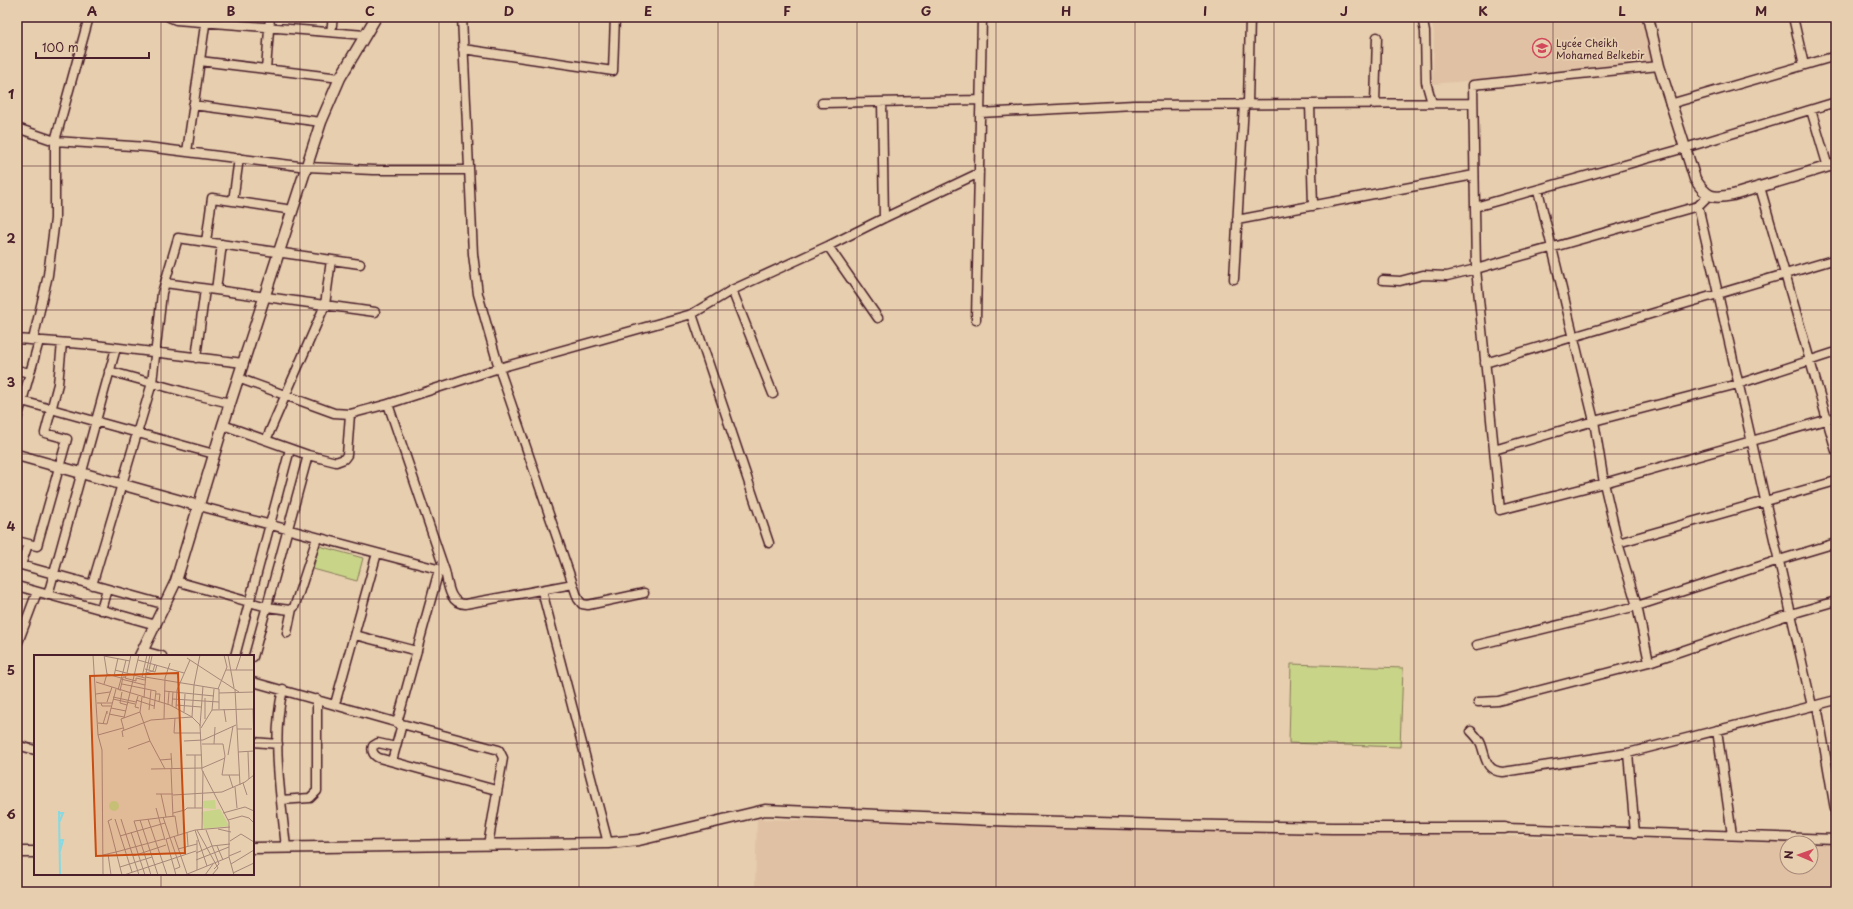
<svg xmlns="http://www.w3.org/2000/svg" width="1853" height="909" viewBox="0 0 1853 909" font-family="'Playpen Sans',sans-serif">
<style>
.built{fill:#e0c1a4}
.green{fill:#c8d488;stroke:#897a5a}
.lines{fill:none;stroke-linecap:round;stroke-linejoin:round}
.minor-casing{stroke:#4a1f2b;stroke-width:11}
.tertiary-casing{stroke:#4a1f2b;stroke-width:13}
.minor{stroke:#e6ceae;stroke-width:8}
.tertiary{stroke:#e6ceae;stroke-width:10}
.grid{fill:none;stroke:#4a1f2b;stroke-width:1;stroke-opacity:0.55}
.labels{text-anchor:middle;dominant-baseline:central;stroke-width:3.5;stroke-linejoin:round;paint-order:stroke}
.poi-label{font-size:10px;fill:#4a1f2b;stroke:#e6ceae;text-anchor:start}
.inset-river{fill:none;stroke:#88d9e1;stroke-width:2}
.inset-road{fill:none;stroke:#a8887a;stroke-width:1}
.view{fill:#c84d12;fill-opacity:0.15;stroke:#c84d12;stroke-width:2}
.inset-edge{fill:none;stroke:#4a1f2b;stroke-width:2}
.neatline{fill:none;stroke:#4a1f2b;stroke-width:1.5}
.grid-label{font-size:13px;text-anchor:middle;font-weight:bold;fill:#4a1f2b}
</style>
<rect width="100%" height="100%" fill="#e6ceae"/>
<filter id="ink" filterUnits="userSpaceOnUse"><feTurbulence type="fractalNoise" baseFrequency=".025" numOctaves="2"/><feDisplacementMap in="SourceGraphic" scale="8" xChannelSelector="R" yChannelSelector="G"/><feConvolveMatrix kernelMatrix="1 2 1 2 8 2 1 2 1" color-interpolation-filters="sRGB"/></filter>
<g filter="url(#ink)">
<path class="built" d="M1431,17h212l10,46 -220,21 1,-51z
M757,819l1040,24h-10v24h24v-24l25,1v48h-1081z"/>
<path class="green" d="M319,546l44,12 -6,23 -44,-12z
M1291,664l112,4 -3,79 -111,-4z"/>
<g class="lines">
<g class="minor-casing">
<path id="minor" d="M169,17l7,3 189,15
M462,17l11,237 5,40 21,74 79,231 4,5 6,1 56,-12
M1422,17l3,15 1,50 6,21
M1793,17l11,48
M331,32l2,-15
M463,49l150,22 2,-54
M200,61l140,17
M1659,66l-186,19 3,184 24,241 104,-27 232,-66
M266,69l4,-52
M882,102l2,116
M822,103l158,-3
M1248,104l2,-87
M1310,104l3,102
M1375,104l2,-67
M1670,104l166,-48
M193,105l128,17
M1811,110l17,57
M980,113l154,-8 339,-2
M17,128l38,13 92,6 160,20 66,3h96
M187,152l19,-134
M1760,187l76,264
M1538,190l56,231 10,62 14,60 19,63 12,56
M233,201l6,-43
M1698,206l114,500
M1475,207l210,-59 151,-46
M1237,220l237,-45
M206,242l6,-44 81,12
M828,246l50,72
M1234,279l10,-175
M1383,280l17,1 23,-6 24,1 29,-7 222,-63 10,-10
M165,283l210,29
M216,290l6,-46
M732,290l41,104
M692,314l77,229
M976,320l6,-303
M17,339l78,6 148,18
M33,340l15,-65 7,-56v-78l34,-124
M196,358l9,-69
M1485,363l351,-104
M17,370l13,3
M109,371l79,22 42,10
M238,378l96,35 16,1 38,-10 111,-36 193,-54 40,-24 96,-44 56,-28 95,-45
M22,401l192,53
M388,404l57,167c3,12 4,33 20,33l108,-20
M17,419l22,-78
M223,425l85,30 28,7 8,-3 3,-4 3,-41
M266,440l59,-135 6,-45
M1494,450l100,-29 144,-37 98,-32
M199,506l246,65
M17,541l20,5 30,-107 -22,-6 13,-49 4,-41
M1618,543l218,-62
M28,544l-7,21 145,40
M176,581l91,26 23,3 4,-3 2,-5 21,-64
M92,585l60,-202 10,-90 16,-55 182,26
M17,586l139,39
M542,591l66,252
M48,595l68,-247
M101,610l6,-21
M287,633l5,-24
M355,635l62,16
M17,645l20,-53
M1477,645l160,-39 142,-46 57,-17
M143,651l19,5
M235,656l55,-207
M253,657l55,-202
M253,682l149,42 97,26 4,8 -15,87
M283,689c-12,51 -2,107 3,159
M1478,702l20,-1 151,-39 142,-48 45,-13
M335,704l42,-151
M1817,705l19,110
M397,723l42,-153
M1717,730l15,105
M1471,731c4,4 8,8 10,13 5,13 4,27 22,28l125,-19 208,-53
M253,742l25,2
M17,745l18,5
M396,747l-18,-4 -5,3c-2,5 1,10 6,12l117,32
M1628,753l7,80
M392,761l10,-37
M281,800l29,-2 7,-7v-92
M1505,828l331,11"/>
</g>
<g class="tertiary-casing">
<path id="tertiary" d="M1648,17l11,49 36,113c12,19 17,20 38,16l103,-31
M17,455l182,51
M140,656l36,-75 47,-156 98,-303 19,-44 36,-61
M253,848l355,-5 31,-3 126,-30 226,10 178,5 164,3h172
M17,852h18"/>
</g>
<use href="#minor" class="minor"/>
<use href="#tertiary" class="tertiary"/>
</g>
</g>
<path class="grid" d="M161,17v639M300,17v875M439,17v875M579,17v875M718,17v875M857,17v875M996,17v875M1135,17v875M1274,17v875M1414,17v875M1553,17v875M1692,17v875M17,166h1819M17,310h1819M17,454h1819M17,599h1819M17,743h18M253,743h1583M161,874v18"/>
<defs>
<g id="school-ring" transform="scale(1)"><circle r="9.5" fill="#e6ceae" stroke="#d1495b" stroke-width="1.5"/><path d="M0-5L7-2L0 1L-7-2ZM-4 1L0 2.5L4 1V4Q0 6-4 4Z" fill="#d1495b"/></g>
</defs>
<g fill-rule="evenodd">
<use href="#school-ring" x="1542" y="48"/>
</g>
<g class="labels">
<g class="poi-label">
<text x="1556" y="42">Lycée Cheikh<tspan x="1556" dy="12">Mohamed Belkebir</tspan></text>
</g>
</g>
<g transform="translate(34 655)">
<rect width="220" height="220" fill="#e6ceae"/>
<path d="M181,145l1,9 -13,-1v-7zM75 151a5 5 0 1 1 10 0a5 5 0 1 1-10 0ZM186,154l9,17 -25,3 -3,-17z" fill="#c8d488"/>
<path class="inset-river" d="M25,156l1,64M25,161l1,-3h3l-4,10M26,189v-4h3l-3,11"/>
<path class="inset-road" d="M59,0l5,80 4,15 1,125M70,0l3,19 -3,10M116,0l-4,18 7,-2 2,-7M194,0l6,33M70,1l26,5M153,3l52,34M104,5l46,13M111,14l10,3 2,-7M81,15l30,8M115,15l3,-14M192,15h28M202,15l5,-15M89,17l3,-12M93,18l4,-18M73,19l14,4M80,21l4,-18M92,21l-1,2 11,3v-3l9,2M108,22l5,-22M111,22l74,12v20M87,24l24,6M62,27l74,23 22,12 8,8 2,45 27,52v35l5,18M88,29l34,7 -2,18M184,34l9,-22 -3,-12M201,34l5,96M84,35l5,-18M86,36l3,-14h3M130,36l50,5M88,37l-2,11 7,2M185,38l35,-1M62,39l14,-2M122,39h4l-1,8M104,41l-3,11 4,1M79,42l23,5M108,42l-2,15 10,29 15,28M110,43l2,-25M79,44l22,5M139,44l46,3M102,45l18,6M73,47l5,-15M63,48h15M67,48l1,3h9M134,49l1,-12M142,50l25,2M138,51l1,-14M77,53l15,3M142,53l1,-18 13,-30M190,54l2,13M219,54l1,38M115,55l2,-20M178,55l2,-21M150,57l1,-18M75,59l15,3M90,63l15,-63M141,63l-1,15h27M130,64l1,-41 5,-15M171,64v-21M64,68l9,1 9,-35M69,69l4,-13v3M166,71l3,-40M167,73l11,-18 42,-1M203,74h15M90,75l-3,-11 19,-7M64,80l25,-7M89,82l-1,-6 29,-11 41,-3 2,-32 6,-30M150,86l19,-1 33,-15M168,89h21l2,12 -3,19h17M180,89l1,-17M94,94l22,-8M204,97l16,-1M214,97l1,27M137,98l1,16M152,100h16M161,100v53M194,100l5,-29M126,105l12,-1M117,114l51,-1 23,-10M137,114l2,48M195,120l4,13M209,128l4,12M201,132l2,21M122,139h17M127,139l5,23M139,140l49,-3 23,-10 9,-7M122,153l9,32M139,158l12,-3 2,-2h15M189,158l22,-6 9,4M129,162l17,50 -5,2M78,164l-4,2 1,3 13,51M81,164l17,53M87,164l18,56M114,164l19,56M106,165l18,55M194,165l14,-4 7,2 5,5M184,174l13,3M161,175l12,36M163,175l21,38 -6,7M168,175l1,-59M172,175l13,34 -5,5M97,177l14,43M153,177l1,14M86,181l45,-13M140,181l13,38M196,186l11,-7 13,8M183,191l6,14M144,194l19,-5M82,197l48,-13M162,198l16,-7 18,-2M74,199l3,21M69,200l13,-3M99,201l33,-11M195,201l12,-5M162,205l33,-13M197,209l23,-14M86,212l32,-10M163,215v-30M199,218l21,-10M90,220l72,-24M117,220l-17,-54 41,-5 3,19M142,220l-10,-36 29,-9 35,-3M151,220l44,-18M171,220l8,-11"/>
<path class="view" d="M144,18l7,180 -89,3 -6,-180z"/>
<rect width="220" height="220" class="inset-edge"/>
</g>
<rect width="1853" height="909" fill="none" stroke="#e6ceae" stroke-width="44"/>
<g transform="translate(1799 855) rotate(272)"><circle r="19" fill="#e6ceae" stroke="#a8887a"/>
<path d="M0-3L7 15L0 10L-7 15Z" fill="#d1495b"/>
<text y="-6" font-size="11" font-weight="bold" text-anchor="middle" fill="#4a1f2b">N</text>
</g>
<path d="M36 52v6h113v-6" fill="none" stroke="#4a1f2b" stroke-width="2"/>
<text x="42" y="52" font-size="12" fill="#4a1f2b" stroke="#e6ceae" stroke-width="3" paint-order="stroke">100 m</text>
<rect x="22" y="22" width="1809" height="865" class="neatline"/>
<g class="grid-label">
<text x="92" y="16">A</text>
<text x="231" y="16">B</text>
<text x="370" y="16">C</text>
<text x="509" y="16">D</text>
<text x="648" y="16">E</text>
<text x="787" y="16">F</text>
<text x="926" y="16">G</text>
<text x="1066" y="16">H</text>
<text x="1205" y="16">I</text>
<text x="1344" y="16">J</text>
<text x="1483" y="16">K</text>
<text x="1622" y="16">L</text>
<text x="1761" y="16">M</text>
<text x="11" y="99">1</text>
<text x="11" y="243">2</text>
<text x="11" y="387">3</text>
<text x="11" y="531">4</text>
<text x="11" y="675">5</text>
<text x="11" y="819">6</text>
</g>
</svg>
